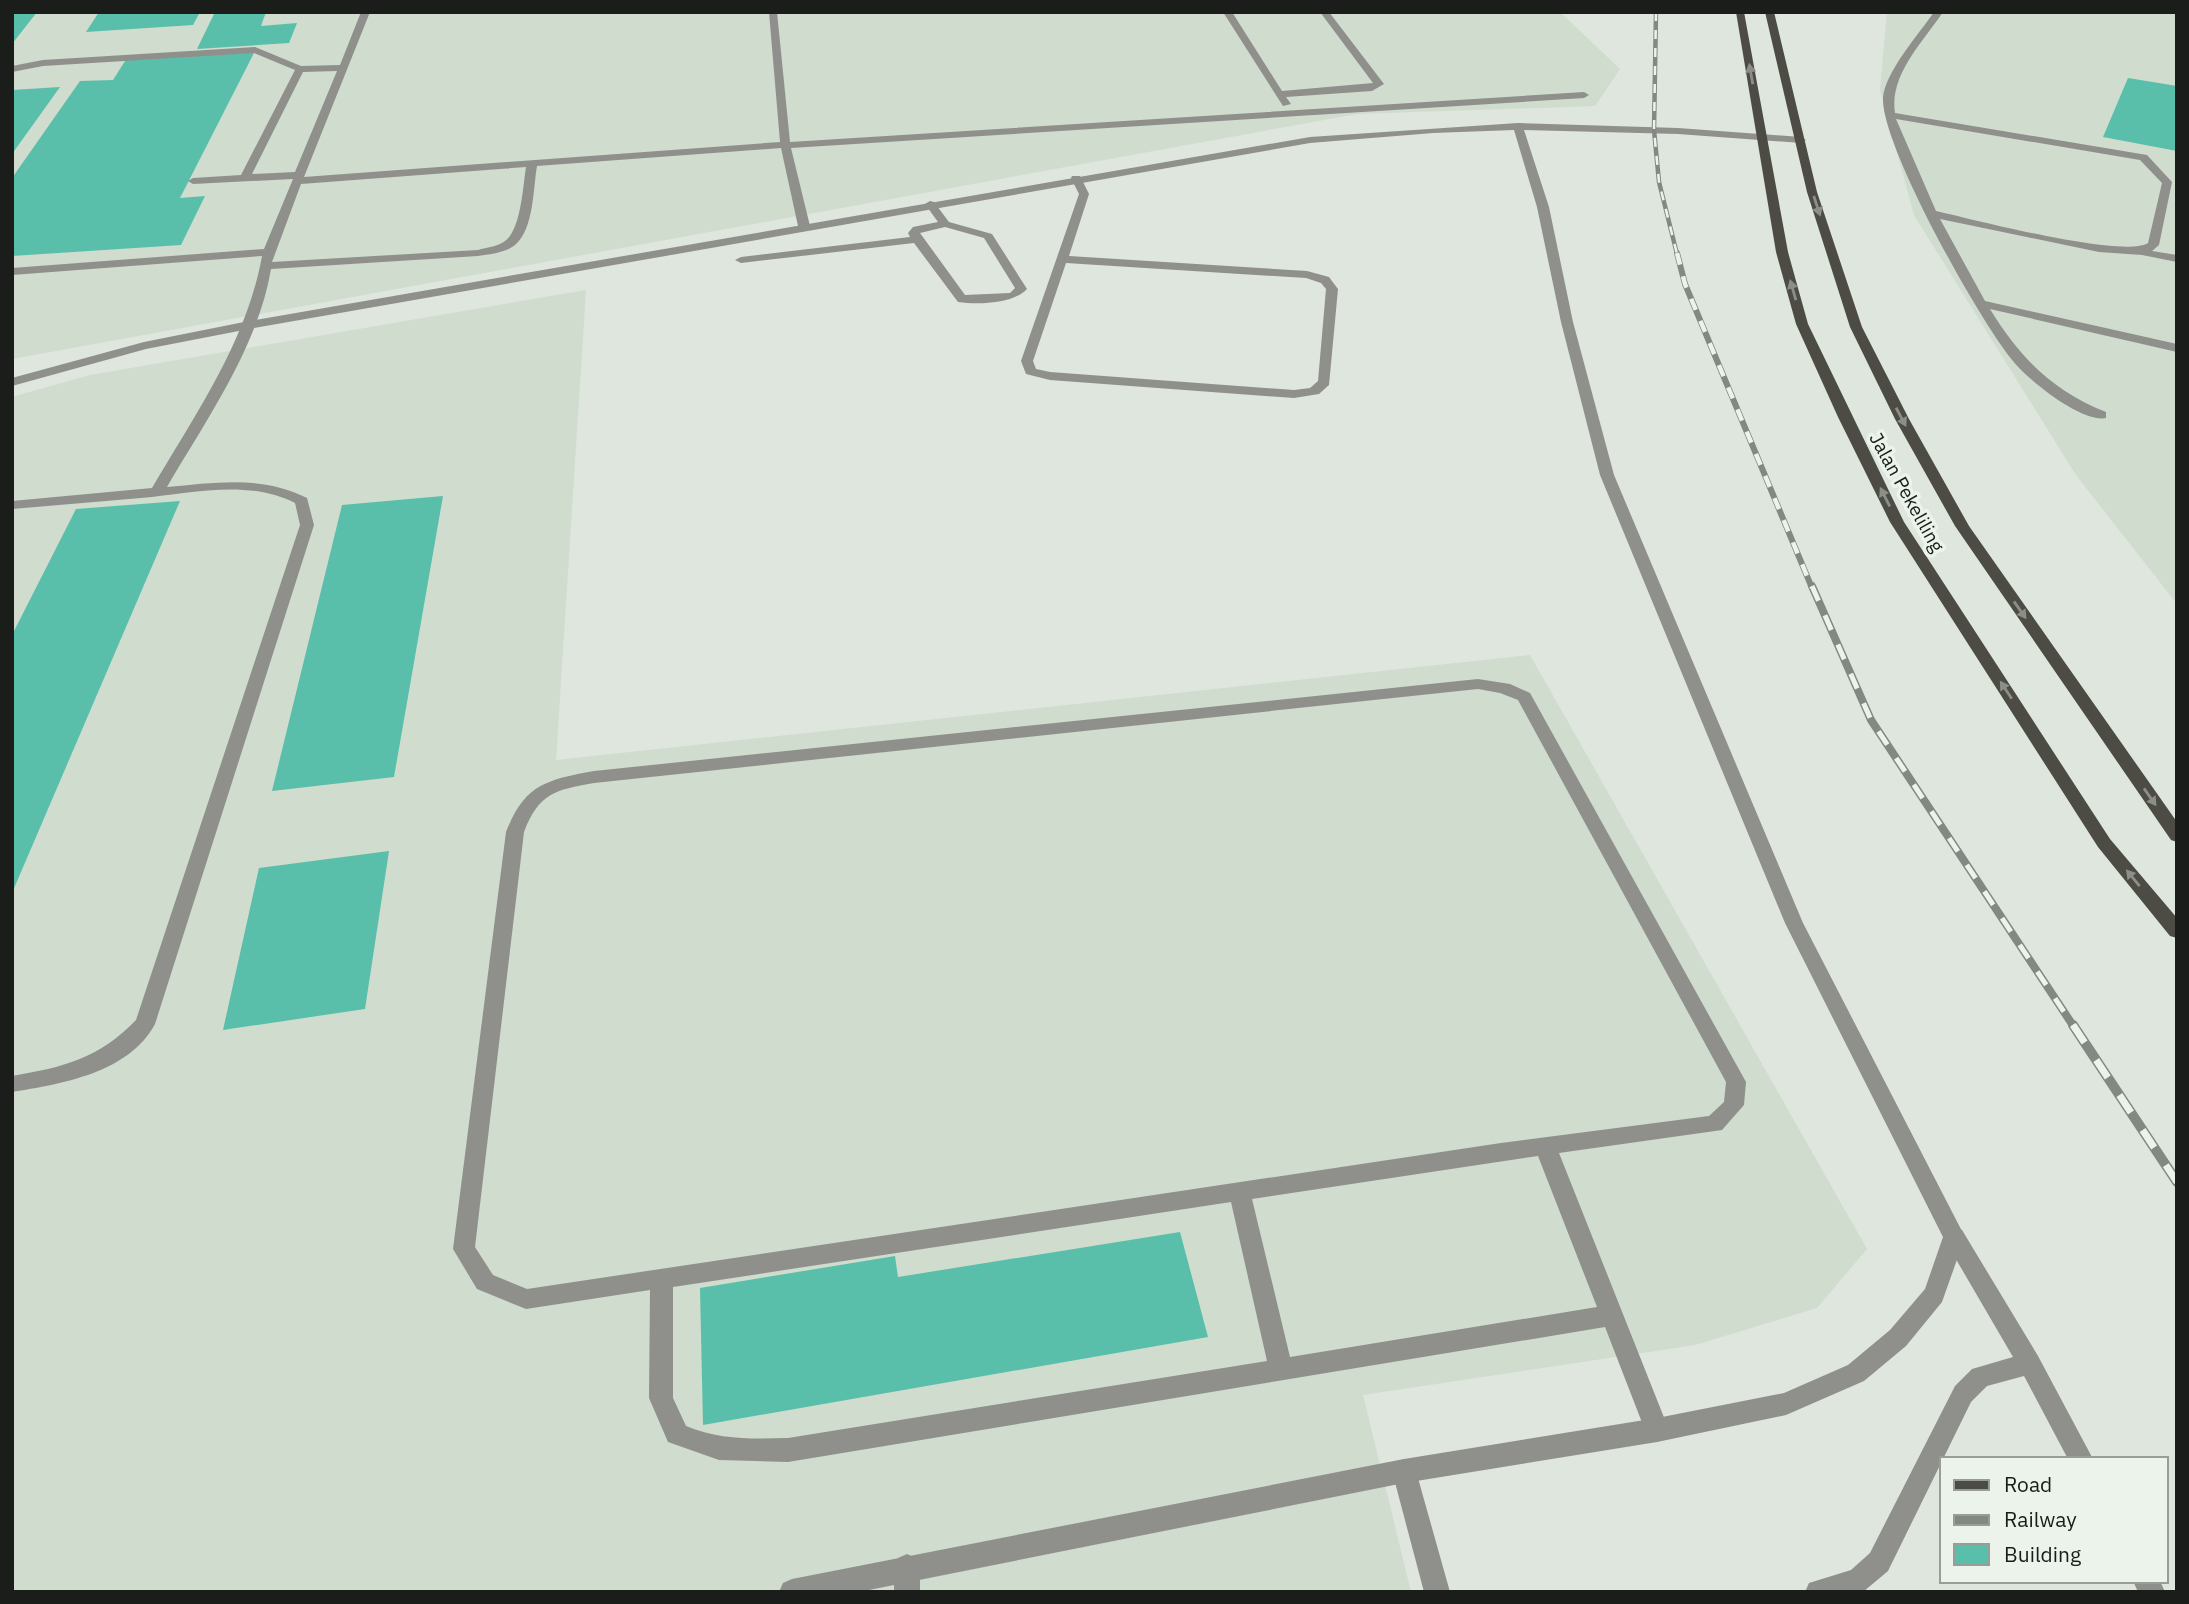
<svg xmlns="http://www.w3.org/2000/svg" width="2189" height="1604" viewBox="0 0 2189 1604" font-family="'IBM Plex Sans',sans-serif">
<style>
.built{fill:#cfdcce}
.building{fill:#59bfaa}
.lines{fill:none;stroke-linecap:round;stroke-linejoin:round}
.lane{fill:#8f908b;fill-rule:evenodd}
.street{fill:#8f908b;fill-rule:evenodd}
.primary{fill:#4c4c45;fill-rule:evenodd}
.rail-far3-casing{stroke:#828882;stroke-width:4.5}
.rail-far2-casing{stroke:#828882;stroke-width:6}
.rail-far1-casing{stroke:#828882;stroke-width:8}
.rail-casing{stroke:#828882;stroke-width:10}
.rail-far3{stroke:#ebf3eb;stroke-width:2.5;stroke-dasharray:9;stroke-linecap:butt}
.rail-far2{stroke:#ebf3eb;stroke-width:4.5;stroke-dasharray:12;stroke-linecap:butt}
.rail-far1{stroke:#ebf3eb;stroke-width:5;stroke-dasharray:16;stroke-linecap:butt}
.rail{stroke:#ebf3eb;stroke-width:7;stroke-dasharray:21;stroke-linecap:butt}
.oneway{fill:#8c8f87}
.labels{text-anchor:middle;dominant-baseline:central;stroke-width:7;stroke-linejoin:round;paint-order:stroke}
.street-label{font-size:19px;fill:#1a1d1a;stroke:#ebf3eb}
</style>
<rect width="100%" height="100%" fill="#dee6de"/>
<path class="built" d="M12,12h1548l60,57 -25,37 -238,8 -1345,245z
M1887,12h290v592l-101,-129 -162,-260 -34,-125z
M586,290l-30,470 974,-105 337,594 -50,59 -122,37 -332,50 48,197h-1399v-1195l78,-22z"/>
<path class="building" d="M12,12h25l-25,32z
M99,12h101l-7,13 -107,7z
M215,12h51l-5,14 36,-3 -8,20 -92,6z
M255,51l-75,147 25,-2 -24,49 -169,11v-78l68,-97 33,-1 14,-22z
M2128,78l49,8v65l-74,-14z
M60,87l-48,67v-64z
M443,496l-49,281 -122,14 70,-286z
M180,501l-168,392v-258l64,-126z
M389,851l-24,158 -142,21 36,-162z
M1180,1232l28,105 -505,88 -3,-137 195,-32 3,21z"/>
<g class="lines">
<path class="lane" d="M361,12h9l-66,165 476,-35 -11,-130h8l13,130 794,-50 5,3 -5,3 -793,50 19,78 -6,3 -6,-3 -17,-78 -244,18c-4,23 -3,63 -22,79 -10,8 -25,9 -37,11l-207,13c-13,78 -65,151 -104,218 49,-4 95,-12 140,11l7,27 -159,499c-26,49 -94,60 -143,68v-16c52,-9 86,-17 124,-56l164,-495 -5,-22c-47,-24 -103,-10 -154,-5 -43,4 -86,7 -129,11v-8l140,-13c43,-73 95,-147 110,-232l-250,19v-7l252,-19 29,-70 -100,5 -5,-3 5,-3 48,-3 54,-105 -41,-17 -211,13 -31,6v-6l31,-6 212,-13 46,19 39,-1zM337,71l-42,101 -43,2 51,-102zM526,167c-3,19 -5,63 -21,74 -8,6 -18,6 -27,9l-206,12 29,-78z
M1223,12h9l50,79 91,-8 -53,-71h9l55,72 -12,7 -86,6 5,7 -8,2z
M1934,12h9c-20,30 -54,63 -48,101l252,42 25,27 -13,63 -7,6 25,4v7l-35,-7 -43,-3 -159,-33 45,82 192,43v8l-187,-43c29,48 63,82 116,103v6c-24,5 -78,-38 -93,-57 -33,-39 -132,-216 -130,-263 2,-26 36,-64 51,-86zM1896,119l244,41 22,23 -14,60c-25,16 -176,-24 -212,-32z
M1072,176h8l9,18 -20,62 238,15 22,6 9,12 -9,96 -10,9 -25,4 -244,-18 -24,-6 -5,-13 58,-167 -8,-16zM1066,263l240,15 15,5 5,6 -8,92 -8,7 -16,2 -244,-18 -14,-3 -3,-8z
M930,201l4,1 15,20 43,12 35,55c-14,15 -49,16 -69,13l-44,-59 -173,20 -6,-3 6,-3 169,-20 -2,-4 5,-6 25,-5 -13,-18zM945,227l39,11 31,50 -5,5 -45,2 -45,-62z
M1478,679l32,5 20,9 216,389 -2,23 -22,25 -163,23 110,277 -3,8 -9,4 -9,-4 -43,-111 -817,135 -69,-2 -51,-18 -19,-44 1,-108 -124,19 -49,-20 -24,-40 53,-417c19,-48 40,-52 88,-61zM1478,689l22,4 18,7 208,382 -2,20 -15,14 -208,27 -974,146 -34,-14 -18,-28 49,-415c15,-39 31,-42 70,-49zM1538,1156l59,151 -307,50 -38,-158zM1231,1202l36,159 -479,77c-35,1 -69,2 -102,-12l-13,-28v-111z
M1954,1227l8,3 76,126 55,103h-25l-44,-83 -37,10 -16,16 -83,169 -25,21h-58l4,-9 42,-13 19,-17 85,-167 17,-17 41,-12 -70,-120 3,-7z
M1404,1459l9,4 3,8 34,121h-26l-32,-121 3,-8z
M907,1554l9,4 4,9v25h-26v-25l4,-9z
M2133,1581h27l5,11h-27z"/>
<path class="street" d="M1518,123l160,5 123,9 5,3 -5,3 -123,-9 -154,-4 25,77 24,115 41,153 189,448 162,314 -23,65 -36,44 -42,35 -78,34 -129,27 -253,41 -545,109h-80l4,-9 9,-4 612,-120 253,-41 127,-25 64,-28 42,-35 35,-41 18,-52 -158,-314 -185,-448 -39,-153 -24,-115 -23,-77 -81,3 -123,10 -1061,186 -103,20 -134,37v-8l132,-36 105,-21 1061,-184z"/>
<path class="primary" d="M1736,12h8l44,240 20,72 96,198 206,317 67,79v20l-7,-2 -72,-89 -208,-325 -52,-105 -42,-93 -20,-72z
M1765,12h9l43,180 45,135 47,92 60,107 208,296v20l-6,-2 -216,-314 -60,-107 -45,-92 -43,-135z"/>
<g class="rail-far3-casing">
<path id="rail-far3" d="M1656,12l-2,118 5,52 18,72"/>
</g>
<g class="rail-far2-casing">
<path id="rail-far2" d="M1677,253l8,31 127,304"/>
</g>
<g class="rail-far1-casing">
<path id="rail-far1" d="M1812,586l59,134 203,307"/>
</g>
<g class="rail-casing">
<path id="rail" d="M2073,1025l104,157"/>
</g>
<use href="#rail-far3" class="rail-far3"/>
<use href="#rail-far2" class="rail-far2"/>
<use href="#rail-far1" class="rail-far1"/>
<use href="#rail" class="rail"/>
</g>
<defs><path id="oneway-solid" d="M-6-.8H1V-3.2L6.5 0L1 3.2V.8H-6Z" transform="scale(1.75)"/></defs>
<g class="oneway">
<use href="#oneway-solid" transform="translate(1751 74) rotate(-100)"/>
<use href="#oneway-solid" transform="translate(1817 206) rotate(72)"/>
<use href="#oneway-solid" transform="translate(1793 290) rotate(-106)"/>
<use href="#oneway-solid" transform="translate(1901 417) rotate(62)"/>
<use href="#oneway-solid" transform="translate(1885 497) rotate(-117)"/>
<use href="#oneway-solid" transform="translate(2020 610) rotate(55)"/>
<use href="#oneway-solid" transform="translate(2006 690) rotate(-123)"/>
<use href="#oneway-solid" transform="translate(2150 797) rotate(55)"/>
<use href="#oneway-solid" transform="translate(2133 878) rotate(-129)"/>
</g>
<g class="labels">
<g class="street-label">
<text transform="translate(1907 492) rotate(61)">Jalan Pekeliling</text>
</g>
</g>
<rect width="2189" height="1604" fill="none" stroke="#1a1d1a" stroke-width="28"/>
<rect x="1940" y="1457" width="228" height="126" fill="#ebf3eb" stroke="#979d97" stroke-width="2"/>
<rect x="1954" y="1480" width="35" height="10" fill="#4c4c45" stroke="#979d97" stroke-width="2"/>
<text x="2004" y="1492" font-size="21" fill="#1a1d1a">Road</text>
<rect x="1954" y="1515" width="35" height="10" fill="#828882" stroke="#979d97" stroke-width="2"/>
<text x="2004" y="1527" font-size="21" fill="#1a1d1a">Railway</text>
<rect x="1954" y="1544" width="35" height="21" fill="#59bfaa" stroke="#979d97" stroke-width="2"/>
<text x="2004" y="1562" font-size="21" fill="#1a1d1a">Building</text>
</svg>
